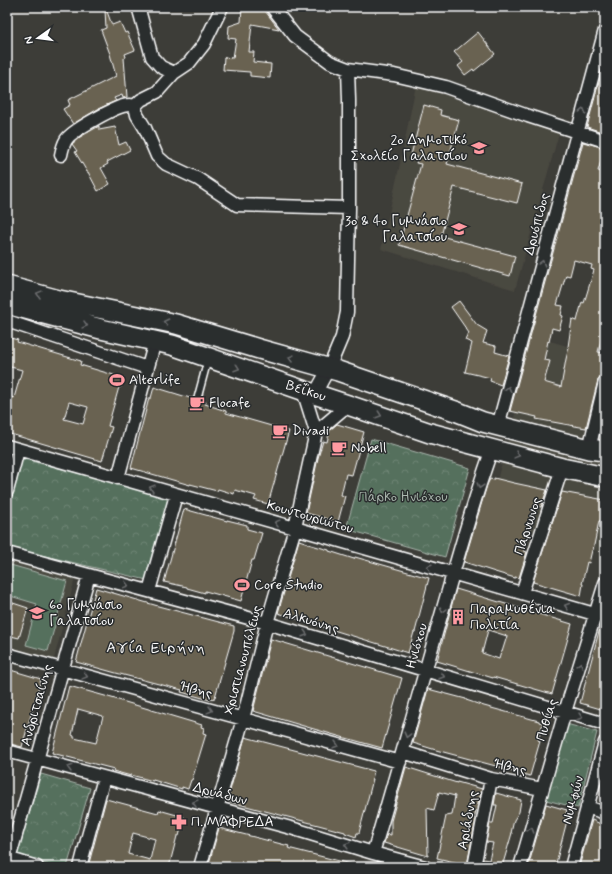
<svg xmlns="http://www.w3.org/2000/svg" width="612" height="874" viewBox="0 0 612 874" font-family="Mynerve,sans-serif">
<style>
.built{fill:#4a4840}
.grass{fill:#556f5d;stroke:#aab7ae}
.park{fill:url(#park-crowns);stroke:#aab7ae}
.building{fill:#696251;stroke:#fff;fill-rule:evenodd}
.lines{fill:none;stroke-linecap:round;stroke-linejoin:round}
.lane-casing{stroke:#fff;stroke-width:9}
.street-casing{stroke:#fff;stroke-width:15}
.primary-casing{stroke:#fff;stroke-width:22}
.lane{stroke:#2a2d2e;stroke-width:6}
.street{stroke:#2a2d2e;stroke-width:12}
.primary{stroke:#2a2d2e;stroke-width:19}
.oneway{stroke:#6a6c6d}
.labels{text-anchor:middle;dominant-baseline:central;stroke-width:3;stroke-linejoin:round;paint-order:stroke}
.poi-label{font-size:14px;fill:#fff;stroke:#2a2d2e;text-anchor:start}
.street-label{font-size:14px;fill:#fff;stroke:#2a2d2e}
.park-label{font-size:14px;fill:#aab7ae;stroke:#2a2d2e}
.neighbourhood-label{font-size:15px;letter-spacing:1px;fill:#fff;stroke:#2a2d2e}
</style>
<defs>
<pattern id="park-crowns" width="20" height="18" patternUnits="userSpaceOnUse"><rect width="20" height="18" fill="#556f5d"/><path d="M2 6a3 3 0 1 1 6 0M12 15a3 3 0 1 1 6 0" fill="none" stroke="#6e8575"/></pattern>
</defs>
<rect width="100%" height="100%" fill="#3d3d38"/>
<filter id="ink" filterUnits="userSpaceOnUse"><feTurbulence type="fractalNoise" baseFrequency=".025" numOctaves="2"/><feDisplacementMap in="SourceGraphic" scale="8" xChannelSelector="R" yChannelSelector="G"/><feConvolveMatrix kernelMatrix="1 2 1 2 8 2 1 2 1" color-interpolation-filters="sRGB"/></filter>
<g filter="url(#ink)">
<path class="built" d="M416,85l143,48 -44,157 -134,-41 19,-85z
M536,337l69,20v196l-118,-36z
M7,560l68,18 -21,81 -47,-12z"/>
<path class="grass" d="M7,564l60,17 -19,70 -22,-6 11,-41 -30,-9z"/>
<path class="park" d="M371,439l99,29 -25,89 -99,-28z
M20,458l150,39 -23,83 -140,-33v-38z
M566,724l31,8 -19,76 -32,-8z
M41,774l49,14 -23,79h-10l-40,-12z"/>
<path class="building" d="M242,7h20l17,22 -27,-5 -3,28h5l-1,10 18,2 -1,14 -20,-2v-4l-27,-2 1,-13 9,1 3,-19 -8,-1 1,-12 12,-4z
M106,9l6,16 8,-3 5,11 2,-1 8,18 -10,4 1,3 -2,1 3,39 -4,1 -1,-3 -8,3 2,3 -18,8 -25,15 -10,-15 7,-4 -2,-5 48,-24 -6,-22 -9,-24 5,-2 -1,-18z
M478,32l17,22 -21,17 -1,-2 -8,6 -7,-9 5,-4 -9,-10z
M605,59v74l-18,-6z
M424,105l17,5 -1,5 19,5 -12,44 75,20 -5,19 -63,-16 -13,49 74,20 -5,20 -111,-31 22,-81 -5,-1 2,-6 -7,-2z
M99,126v4l16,-3 4,18 7,-3 4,8 -23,12 1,2 -7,4 9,16 -12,7 -10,-19h-1l-4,-7 -8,-13 2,-1 -5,-7 8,-7z
M583,142l22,6 -7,23 7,1v154l-7,26 7,1v22l-5,2 -2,3 -12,48 -50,-9 1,-2 -27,-6zM574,260l18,5 -1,4 3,1 -10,33 -2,-1 -5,19 -5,-2 -4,28h1l-3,12 -5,28 -17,-5 6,-21 -6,-1 4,-19 1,1 3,-14 7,2 4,-14 -2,-1 2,-9 -6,-1 9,-30 4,1z
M459,301l18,24 10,6 -4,12 13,3 -1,6 14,4 -8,29 -11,-4 1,-3 -26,-6 7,-29 -7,-3 4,-7 -18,-26z
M7,337l11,3 -1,2 64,19 -1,4 44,13 -3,9h-2l-11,39 4,1 -10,34 -95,-28v-37l7,2 8,-28 -15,-4zM69,402l19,5 -5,17 -19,-5z
M154,387l36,11h3v4l2,2h4l2,-3 5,1 -1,2 21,7v2l63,18 -21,73 -14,-4 2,-4 -21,-6 -1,4 -16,-5 -1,2 -27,-7v1l-59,-17 18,-70h2z
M337,424l27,8 -12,43 -6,-1 -5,21 4,1 -7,26 -32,-9 12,-55 5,-17 4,1 3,-12z
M494,478l20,5 33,7 -6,17 -5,-1 -12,45 3,1 -8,26 -4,-1v1l-20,-6 -31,-10 23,-77 3,-6 4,1z
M562,492l43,8 -4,21h-2l-6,29h-1l-3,13 -2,-1 -5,22h1l-2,12 -48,-14z
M184,509l43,12v-1l20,5v4l15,4 -8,27h-2l-11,41 -36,-10v2l-18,-5v-1l-23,-5z
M299,540l9,3v1l21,6v1l25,8 1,-2 74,21 -14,54h-1l-6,21 -130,-40z
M96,588l62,18 76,20v5l-19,66h-1v2l-4,-1v2l-29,-8 1,-2 -66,-17 -40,-11z
M456,589l116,35 -20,70 -59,-17v1l-56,-17zM488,630l19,6 -5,16h-1l-2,7 -17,-6z
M7,601l21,7 -9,30 -12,-3z
M601,624h4v60l-2,10h2v10l-1,6 -24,-7z
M271,639l131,39 -20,70 -36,-10h-1l-38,-11 -54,-16z
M7,669l34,10 -19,68 -15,-4z
M69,686l36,10 97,29 -1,2 3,1 -1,5 3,1 -14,46h-1l-3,9 -6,-2v2l-29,-9v1l-22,-6v1l-18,-5 1,-2 -62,-16zM78,709l25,7 -7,27 -22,-5v-2l-2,-1z
M428,689l38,10v1l18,6 55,15v1l4,1 -5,17 2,1 -10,35 -23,-6v-1l-71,-19 -23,-7z
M245,737l129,34 -2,8h1l-14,54h-2l-1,4 -11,-4v-1l-118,-31z
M406,767l51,16v-1l25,7 -8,30h2l-9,46 -30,-7 9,-42 6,-1 3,-19 -16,-4 -5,18 -7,-2 1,48 -44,-13 3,-9 4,1v-14z
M496,793l25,7 -2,12 -5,8 -3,13h1l-10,34h-20l1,-8 6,1 4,-17 -7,-1 4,-19h3l4,-18h-3z
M106,799l52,14 1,-3 25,7 -5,19h-2l-8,31h-81zM133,833l22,6 -5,21 -22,-6z
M546,804l21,6 -1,3h3l-14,54h-27z
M592,820l13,6v41h-26z
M219,828l70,18 -1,2 63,16v3h-143z"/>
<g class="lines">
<g class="lane-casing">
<path id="lane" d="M197,400l11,-41"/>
</g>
<g class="street-casing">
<path id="street" d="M137,7l2,3 13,47 9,10 13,6
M222,7l-18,37 -15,19 -15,10 -17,19 -16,8 -6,6 2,9 8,13 12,28 9,8 32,15 39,26 112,3
M272,7l23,29 35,26 18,7 1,31v108l-2,104 -5,25 -13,31 -11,20 -1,2 -7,3
M348,69l46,6 52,12 82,29 77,25
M61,155c1,-5 2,-10 5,-15 5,-9 46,-31 57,-34 4,-1 8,-2 12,0
M7,321l140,47
M498,426l107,-396
M316,432l32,-27
M7,446l288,82 310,89
M589,449l16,-67
M118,478l37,-137
M7,491l11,-41
M7,553l260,70 338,101
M149,591l27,-96
M522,593l40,-125
M7,654l393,108
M7,751l284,77 82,25 52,14
M403,752l88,27 51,10
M587,807l18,6
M373,853c26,-87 50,-175 75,-262 14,-48 27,-96 44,-142
M7,858l30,9
M7,867l82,-292
M80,867l8,-31 16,-58
M200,867l43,-148 24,-96 28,-95 21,-96 -10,-32 -4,-10
M474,867l17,-88
M520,867l45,-155 40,-129
M571,867l34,-125"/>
</g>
<g class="primary-casing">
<path id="primary" d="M7,286l52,14 117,24 83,25 79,22 120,41 25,10 106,27 16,2
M7,304l94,25 71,16 130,45 46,15 82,28 132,35 43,9"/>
</g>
<use href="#lane" class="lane"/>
<use href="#street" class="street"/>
<use href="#primary" class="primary"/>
</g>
<defs><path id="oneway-chevron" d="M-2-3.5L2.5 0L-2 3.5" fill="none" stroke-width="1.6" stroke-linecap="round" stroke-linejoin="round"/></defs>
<g class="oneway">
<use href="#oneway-chevron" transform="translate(583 111) rotate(-75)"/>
<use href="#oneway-chevron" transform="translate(542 263) rotate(-75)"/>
<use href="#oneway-chevron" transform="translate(39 294) rotate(-165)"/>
<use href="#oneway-chevron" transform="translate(166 322) rotate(-168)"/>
<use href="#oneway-chevron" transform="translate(85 325) rotate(15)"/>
<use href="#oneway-chevron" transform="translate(291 358) rotate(-165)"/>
<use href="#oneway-chevron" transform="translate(237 368) rotate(19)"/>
<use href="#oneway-chevron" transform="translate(508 389) rotate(-75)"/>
<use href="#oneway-chevron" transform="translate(379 415) rotate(19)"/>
<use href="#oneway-chevron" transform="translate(517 455) rotate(15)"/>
<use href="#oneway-chevron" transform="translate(480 486) rotate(107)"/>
<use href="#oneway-chevron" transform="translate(152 488) rotate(-164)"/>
<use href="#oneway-chevron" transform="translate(277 523) rotate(-165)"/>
<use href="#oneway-chevron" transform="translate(429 567) rotate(-164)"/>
<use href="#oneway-chevron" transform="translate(126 585) rotate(15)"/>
<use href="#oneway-chevron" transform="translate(567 606) rotate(-164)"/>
<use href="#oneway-chevron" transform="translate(443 610) rotate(106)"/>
<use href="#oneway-chevron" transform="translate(305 634) rotate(17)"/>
<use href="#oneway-chevron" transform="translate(580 665) rotate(-73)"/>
<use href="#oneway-chevron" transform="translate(85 676) rotate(15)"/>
<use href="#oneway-chevron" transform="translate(442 676) rotate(17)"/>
<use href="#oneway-chevron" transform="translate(210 710) rotate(15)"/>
<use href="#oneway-chevron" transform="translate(580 717) rotate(16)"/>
<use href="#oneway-chevron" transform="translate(407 735) rotate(105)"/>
<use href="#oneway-chevron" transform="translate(336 745) rotate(16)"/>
<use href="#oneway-chevron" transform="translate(70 768) rotate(-164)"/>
<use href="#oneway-chevron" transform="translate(195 803) rotate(-165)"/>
<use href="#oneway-chevron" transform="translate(531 830) rotate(-74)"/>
<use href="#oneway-chevron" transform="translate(347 845) rotate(-163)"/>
</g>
</g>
<defs>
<g id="school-bare" transform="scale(1.2)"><path d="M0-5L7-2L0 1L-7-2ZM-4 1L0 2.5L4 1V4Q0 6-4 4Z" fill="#ff9aa2" stroke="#2a2d2e" stroke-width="2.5" paint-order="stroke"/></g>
<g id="stadium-bare" transform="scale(1.2)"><path d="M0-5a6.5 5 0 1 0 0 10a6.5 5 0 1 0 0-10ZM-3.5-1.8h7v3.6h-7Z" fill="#ff9aa2" stroke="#2a2d2e" stroke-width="2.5" paint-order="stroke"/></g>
<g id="cafe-bare" transform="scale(1.2)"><path d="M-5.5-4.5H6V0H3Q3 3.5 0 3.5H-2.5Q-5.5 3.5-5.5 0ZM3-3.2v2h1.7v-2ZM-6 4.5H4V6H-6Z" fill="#ff9aa2" stroke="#2a2d2e" stroke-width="2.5" paint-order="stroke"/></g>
<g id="building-bare" transform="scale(1.2)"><path d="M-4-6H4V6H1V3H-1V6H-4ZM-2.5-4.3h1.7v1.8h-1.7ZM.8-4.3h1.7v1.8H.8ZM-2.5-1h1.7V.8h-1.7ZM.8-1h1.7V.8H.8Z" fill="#ff9aa2" stroke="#2a2d2e" stroke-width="2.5" paint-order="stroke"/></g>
<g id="pharmacy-bare" transform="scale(1.2)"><path d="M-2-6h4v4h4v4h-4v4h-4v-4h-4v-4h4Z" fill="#ff9aa2" stroke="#2a2d2e" stroke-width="2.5" paint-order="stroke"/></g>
</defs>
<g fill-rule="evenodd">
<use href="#school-bare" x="479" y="148"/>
<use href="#school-bare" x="459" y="229"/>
<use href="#stadium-bare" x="117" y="380"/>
<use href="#cafe-bare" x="197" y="403"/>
<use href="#cafe-bare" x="280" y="431"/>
<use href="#cafe-bare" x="339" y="448"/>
<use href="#stadium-bare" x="242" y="585"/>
<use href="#school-bare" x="37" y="613"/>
<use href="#building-bare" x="458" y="617"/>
<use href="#pharmacy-bare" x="179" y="822"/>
</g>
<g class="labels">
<g class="poi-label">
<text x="467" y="140" text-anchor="end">2ο Δημοτικό<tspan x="467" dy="16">Σχολείο Γαλατσίου</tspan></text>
<text x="447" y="221" text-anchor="end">3ο &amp; 4ο Γυμνάσιο<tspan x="447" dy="16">Γαλατσίου</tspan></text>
<text x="129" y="380">Alterlife</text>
<text x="209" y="403">Flocafe</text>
<text x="292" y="431">Divadi</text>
<text x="351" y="448">Nobell</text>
<text x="254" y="585">Core Studio</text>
<text x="49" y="605">6ο Γυμνάσιο<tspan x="49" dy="16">Γαλατσίου</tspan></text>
<text x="470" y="609">Παραμυθένια<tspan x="470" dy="16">Πολιτία</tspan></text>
<text x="191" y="822">Π. ΜΑΦΡΕΔΑ</text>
</g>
<g class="street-label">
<text transform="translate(537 224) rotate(-75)">Δρυόπιδος</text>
<text transform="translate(306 391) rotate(18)">Βεΐκου</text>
<text transform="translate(310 517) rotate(16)">Κουντουριώτου</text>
<text transform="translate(528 526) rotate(-72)">Πάρνωνος</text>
<text transform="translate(311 621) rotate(17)">Αλκυόνης</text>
<text transform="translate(417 646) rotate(-74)">Ηνιόχου</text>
<text transform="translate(243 660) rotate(-75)">Χριστιανουπόλεως</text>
<text transform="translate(196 690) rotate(15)">Ήβης</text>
<text transform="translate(37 705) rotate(-74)">Ανδριτσαίνης</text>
<text transform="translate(547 720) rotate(-73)">Πυθίας</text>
<text transform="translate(510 767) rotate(13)">Ήβης</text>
<text transform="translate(220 794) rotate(15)">Δρυάδων</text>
<text transform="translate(573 800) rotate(-75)">Νυμφών</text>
<text transform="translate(468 820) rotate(-79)">Αριάδνης</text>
</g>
<g class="park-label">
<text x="403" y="497">Πάρκο Ηνιόχου</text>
</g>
<g class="neighbourhood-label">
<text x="156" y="648">Αγία Ειρήνη</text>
</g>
</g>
<rect width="612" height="874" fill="none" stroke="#2a2d2e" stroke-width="24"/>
<rect x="12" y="12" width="588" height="850" fill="none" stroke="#fff" stroke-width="1.5" filter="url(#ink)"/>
<g transform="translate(38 38) rotate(256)" stroke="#2a2d2e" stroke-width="3" paint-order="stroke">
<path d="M0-3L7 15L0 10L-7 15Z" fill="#ffffff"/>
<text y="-6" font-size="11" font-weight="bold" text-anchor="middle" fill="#ffffff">N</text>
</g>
</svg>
